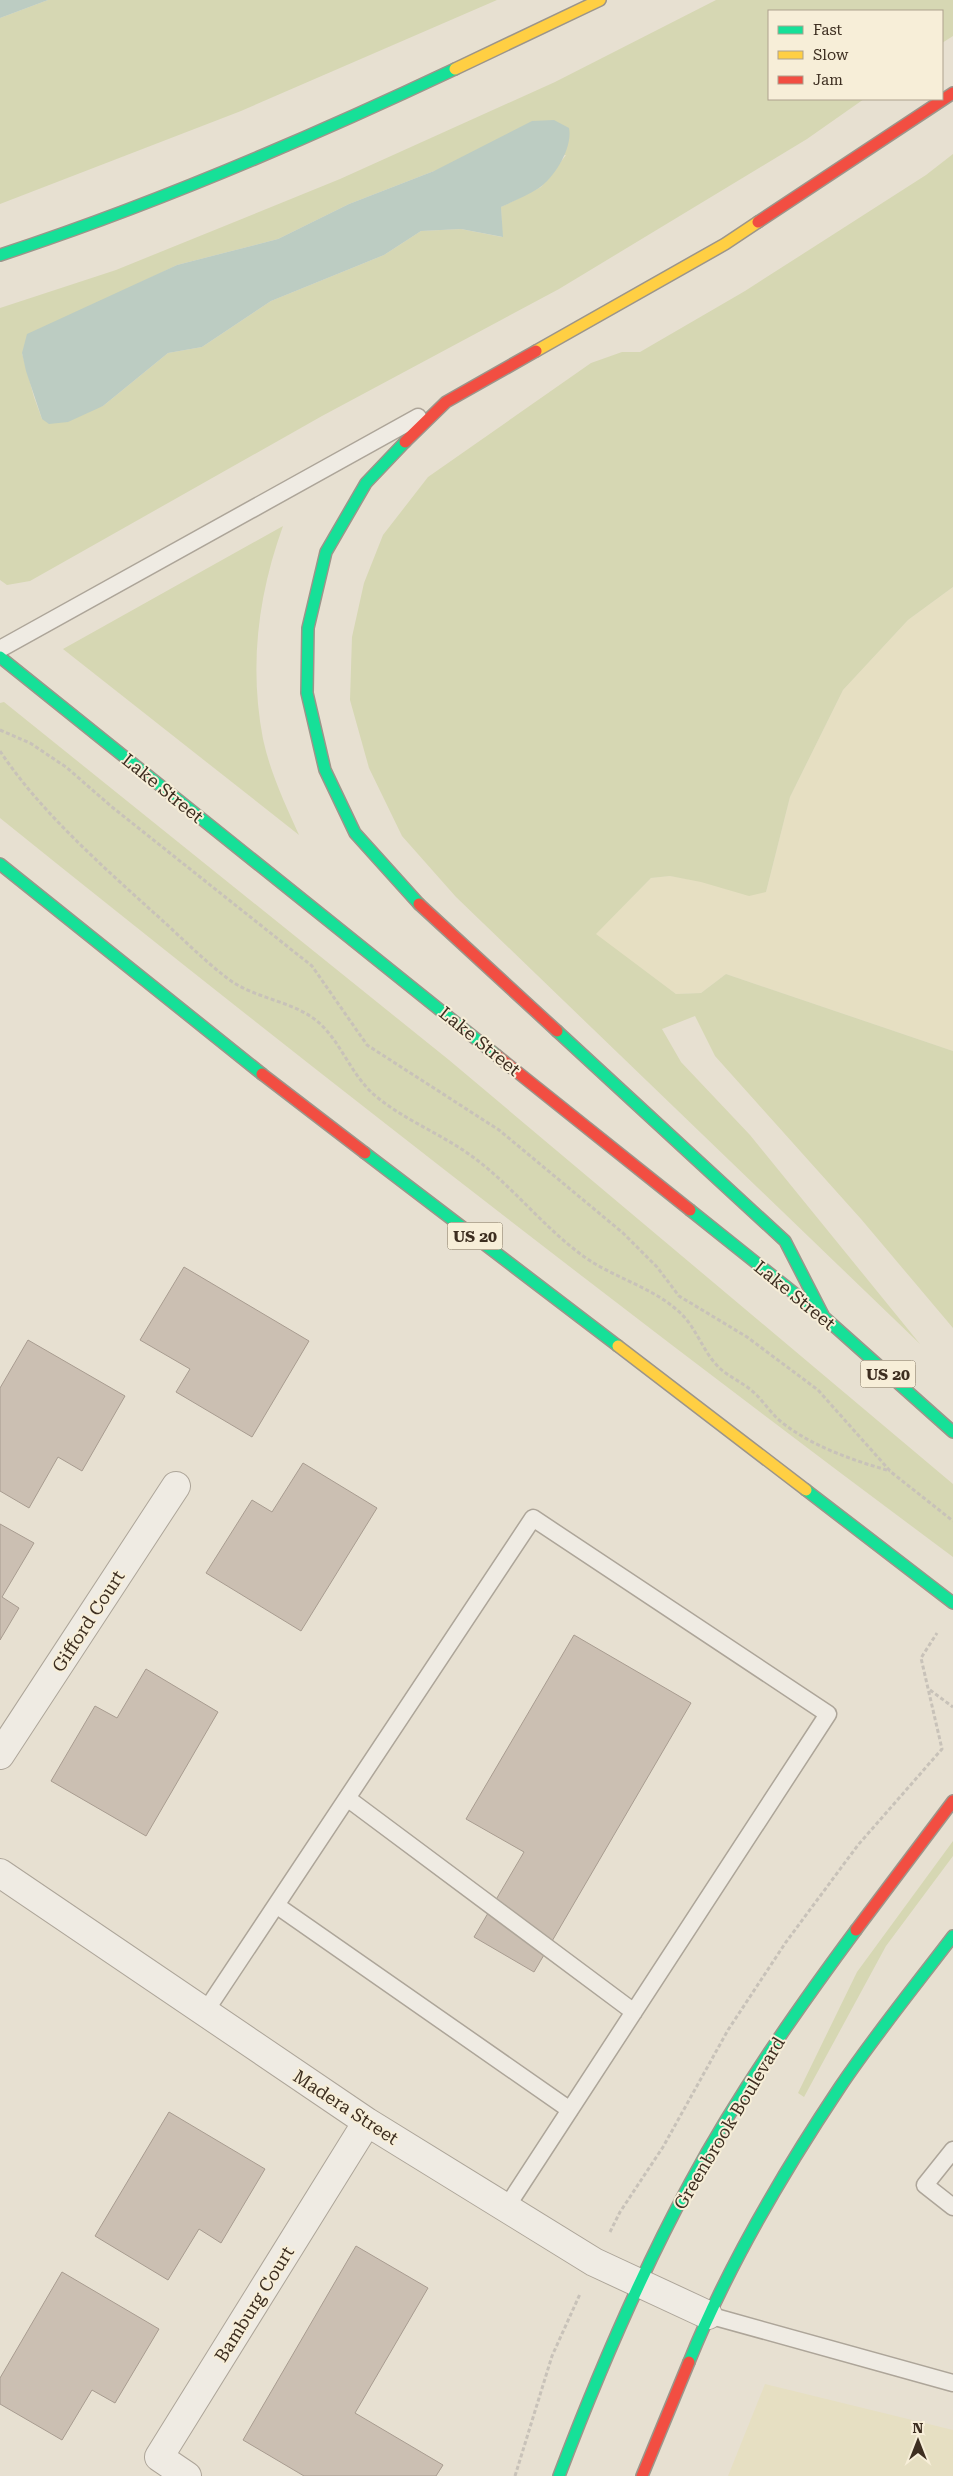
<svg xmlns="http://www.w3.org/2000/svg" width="953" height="2476" viewBox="0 0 953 2476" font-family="'Roboto Serif',serif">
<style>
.farmland{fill:#e6dfc2}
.green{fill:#d6d7b3;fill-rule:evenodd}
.water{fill:#bcccc2}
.building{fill:#cbbfb2;stroke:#a89c90}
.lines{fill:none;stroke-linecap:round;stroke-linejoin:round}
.lane-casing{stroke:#ada599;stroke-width:19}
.street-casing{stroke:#ada599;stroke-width:30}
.fast-casing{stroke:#9c958a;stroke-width:14}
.slow-casing{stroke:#9c958a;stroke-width:14}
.jam-casing{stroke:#9c958a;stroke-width:14}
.path{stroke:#c8c2b9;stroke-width:3;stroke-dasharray:4 2.5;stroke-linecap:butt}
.lane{stroke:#efebe3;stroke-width:16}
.street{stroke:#efebe3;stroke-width:28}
.fast{stroke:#16e098;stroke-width:11}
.slow{stroke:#ffcf43;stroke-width:11}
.jam{stroke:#f24e42;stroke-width:11}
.labels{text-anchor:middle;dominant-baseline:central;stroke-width:4;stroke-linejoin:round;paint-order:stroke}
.shield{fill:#f7eed8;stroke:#756857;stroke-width:1}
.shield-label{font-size:16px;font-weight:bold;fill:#3d2e20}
.street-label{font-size:18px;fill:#3d2e20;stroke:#f7eed8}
</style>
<rect width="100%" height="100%" fill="#e7e0d1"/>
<path class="farmland" d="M953,587v464l-227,-77 -25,19 -25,1 -81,-60 56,-56 19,-2 96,16 24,-95 53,-107 65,-70z
M765,2384l188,46v46h-225z"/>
<path class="green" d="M48,0h449l-256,111 -241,93v-186z
M716,0h237v36l-11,7v-32h-173v88h95l-57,40 -248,150 -237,127 -292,165 -23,4 -7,-5v-272l116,-38 224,-91 215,-97zM566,155l-25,32 -40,20 1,30 -41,-8 -40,2 -37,24 -113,46 -69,46 -34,6 -65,53 -61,13 -8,-22 -12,-44 95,-59 60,-29 101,-26 71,-35 85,-33z
M953,154v433l-45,33 -65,70 -53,107 -24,95 -17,4 -48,-14 -31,-6 -19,2 -55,56 80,60 25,-1 25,-19 227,77v277l-92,-109 -146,-163 -20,-40 -33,13 19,33 69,73 170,209 -464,-447 -54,-61 -33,-68 -19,-68 2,-63 12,-54 19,-48 45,-58 163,-114 31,-11h18l105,-61 181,-116z
M283,526c-25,69 -34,140 -20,213 7,33 22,65 36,96l-236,-186z
M4,702l445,358 504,424v73c-322,-240 -640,-487 -953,-739v-115z
M953,1841v15l-67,90 -82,151 -6,-4 59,-121z"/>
<path class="water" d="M0,0h48l-48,18z
M554,120l15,8c4,19 -14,49 -30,60 -11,7 -25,13 -38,19l2,30 -42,-8 -40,2 -37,24 -113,46 -69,46 -34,6 -65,53 -35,16 -19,2 -7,-5 -16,-48 -4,-18 5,-19 150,-69 101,-26 71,-35 85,-33 98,-50z"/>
<path class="building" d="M184,1267l125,74 -57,96 -76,-45 14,-23 -50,-29z
M28,1340l97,56 -43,75 -24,-14 -29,51 -29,-17v-103z
M303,1463l74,45 -76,123 -95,-58 46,-73 20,12z
M0,1524l34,19 -32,54 17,11 -19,32z
M574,1635l117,68 -157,269 -60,-35 50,-85 -58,-33z
M146,1669l72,43 -72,124 -95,-55 44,-75 22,12z
M169,2112l96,57 -44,74 -22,-14 -31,51 -73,-44z
M356,2246l72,42 -73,125 88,52 -7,11h-132l-61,-36z
M62,2272l97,57 -44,74 -23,-13 -30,50 -62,-36v-26z"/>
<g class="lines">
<g class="lane-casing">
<path id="lane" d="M0,649l418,-232
M347,1798l287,214
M276,1905l294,205
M205,2012l328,-494 295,196 -322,494
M953,2150l-28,35 28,22
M708,2315l245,68"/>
</g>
<g class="street-casing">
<path id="street" d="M0,1755l176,-269
M0,1873l367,249 227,140 114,53
M187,2476l-28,-19 208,-335"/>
</g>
<g class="fast-casing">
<path id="fast" d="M0,255c156,-51 307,-116 455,-186
M405,442l-39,41 -40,69 -18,76 -1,65 18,77 30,63 64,71
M0,657l496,398
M0,864l262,210
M557,1031l228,210 39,76
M365,1153l253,193
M690,1210l134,107 129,115
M806,1490l147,113
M689,2362c37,-92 95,-191 151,-275 35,-52 75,-101 113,-151
M559,2476c38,-100 80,-199 131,-293 48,-89 106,-172 166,-253"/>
</g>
<g class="slow-casing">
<path id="slow" d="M455,69l145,-69
M536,351l189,-107 33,-22
M618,1346l188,144"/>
</g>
<g class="jam-casing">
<path id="jam" d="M758,222l195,-129
M405,442l41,-40 90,-51
M419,904l138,127
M496,1055l194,155
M262,1074l103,79
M856,1930l97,-129
M642,2476l47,-114"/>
</g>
<path class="path" d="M0,730l30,13 36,24 46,40 200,159 55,79 132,85 124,103 34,34 22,29 68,41 71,53 73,82 62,49
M0,751c39,59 100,113 153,161 25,22 48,46 74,66 27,21 64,22 90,43 25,21 34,56 61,77 30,24 68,38 99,62 39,30 69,70 109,98 29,20 65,29 91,52 18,15 23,35 37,52 10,13 25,18 37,28 11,9 18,21 28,30 31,26 73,40 111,51
M930,1690l23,17
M610,2232l10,-20 43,-65 65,-117 58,-88 72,-97 84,-96 -21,-91 16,-25
M515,2476l37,-120 28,-62"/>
<use href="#lane" class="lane"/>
<use href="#street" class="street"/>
<use href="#fast" class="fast"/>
<use href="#slow" class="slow"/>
<use href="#jam" class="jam"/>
</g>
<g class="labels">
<g class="shield">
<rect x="447.5" y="1222.5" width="55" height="27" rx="4"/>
<rect x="860.5" y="1360.5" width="55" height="27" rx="4"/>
</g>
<g class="shield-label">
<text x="475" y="1236">US 20</text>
<text x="888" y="1374">US 20</text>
</g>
<g class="street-label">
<text transform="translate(163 788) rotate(39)">Lake Street</text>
<text transform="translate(480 1041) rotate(39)">Lake Street</text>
<text transform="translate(795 1295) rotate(39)">Lake Street</text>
<text transform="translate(88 1621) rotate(-57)">Gifford Court</text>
<text transform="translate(346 2107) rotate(33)">Madera Street</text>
<text transform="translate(729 2123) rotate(-59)">Greenbrook Boulevard</text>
<text transform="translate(254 2304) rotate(-58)">Bamburg Court</text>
</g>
</g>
<rect x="768" y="10" width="175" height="90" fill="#f7eed8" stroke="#ada18e"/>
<rect x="778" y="26" width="25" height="8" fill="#16e098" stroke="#ada18e"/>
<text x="813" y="35" font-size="15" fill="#3d2e20">Fast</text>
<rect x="778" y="51" width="25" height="8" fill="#ffcf43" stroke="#ada18e"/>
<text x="813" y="60" font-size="15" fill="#3d2e20">Slow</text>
<rect x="778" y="76" width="25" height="8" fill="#f24e42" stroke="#ada18e"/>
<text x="813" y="85" font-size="15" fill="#3d2e20">Jam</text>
<g transform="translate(918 2441)" stroke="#f7eed8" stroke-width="4" paint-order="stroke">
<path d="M0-4L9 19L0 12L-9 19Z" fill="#3d2e20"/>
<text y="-8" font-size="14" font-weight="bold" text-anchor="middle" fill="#3d2e20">N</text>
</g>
</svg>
